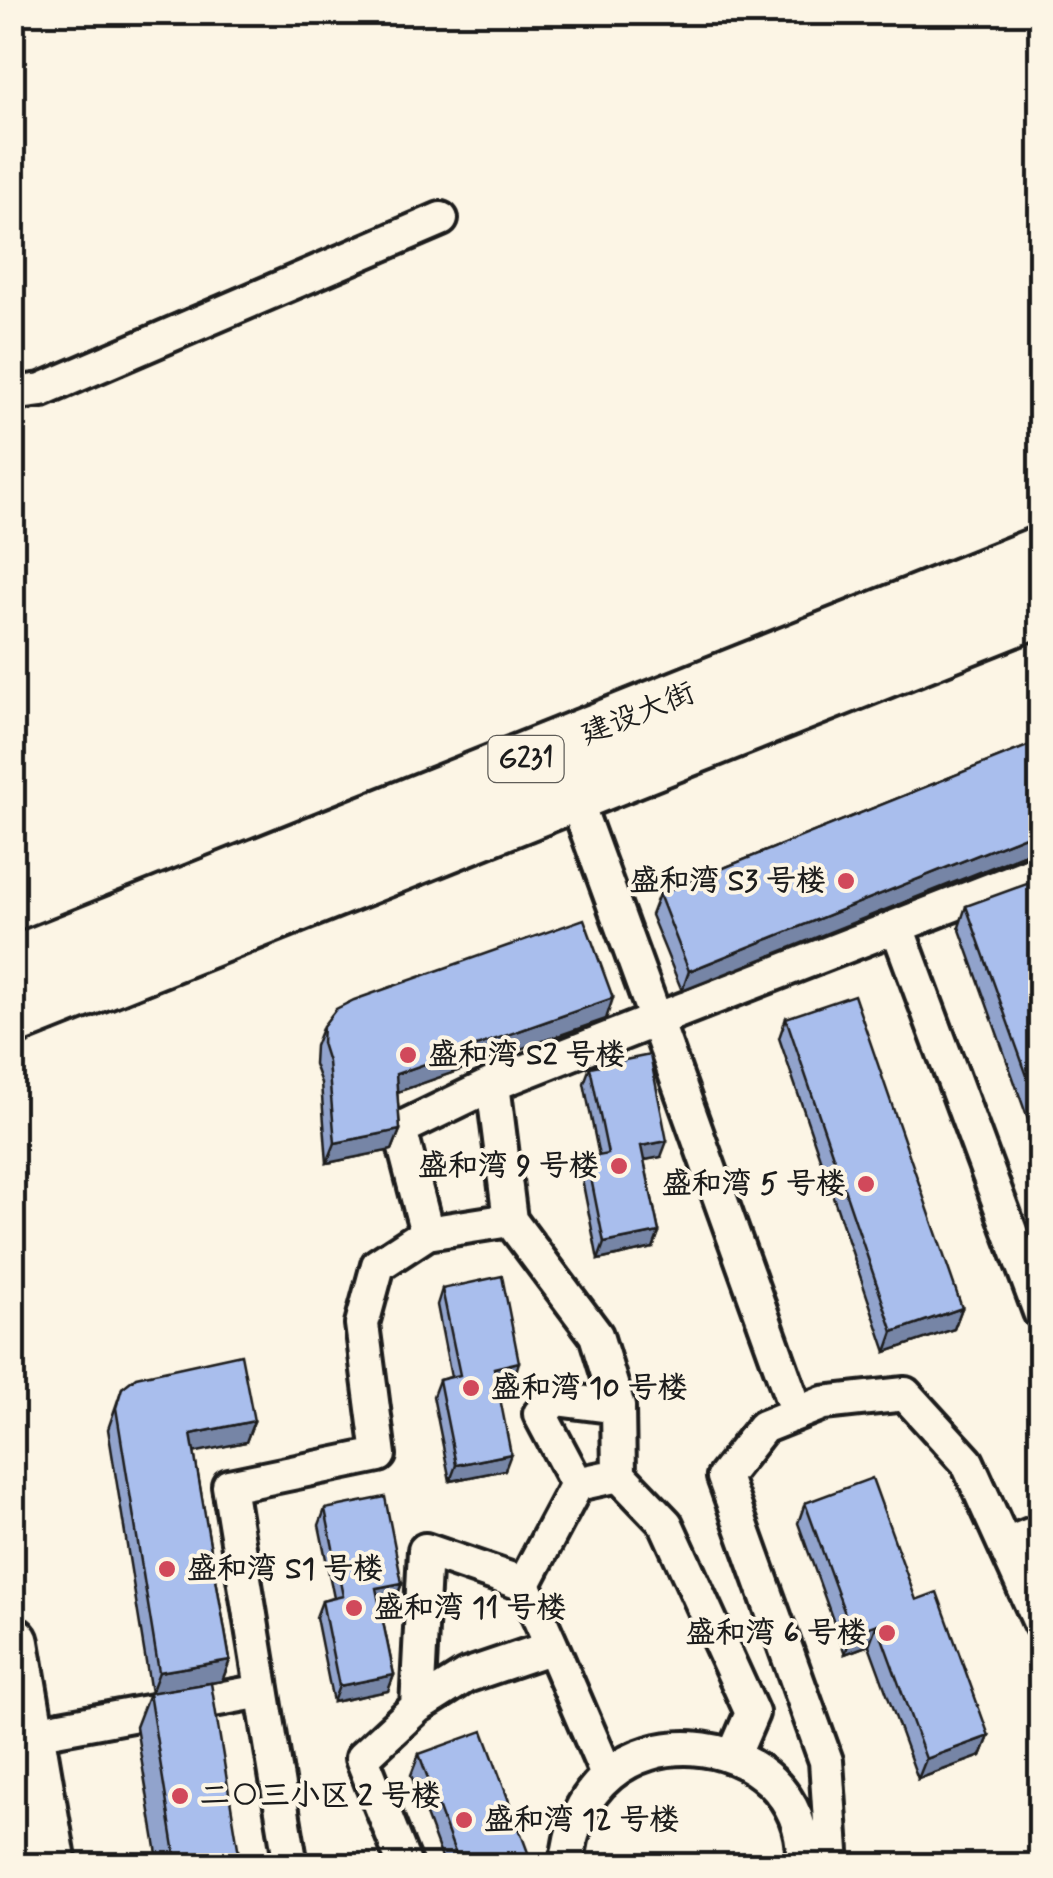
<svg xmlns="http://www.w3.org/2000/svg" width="1053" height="1878" viewBox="0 0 1053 1878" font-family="Mynerve,'LXGW WenKai TC',sans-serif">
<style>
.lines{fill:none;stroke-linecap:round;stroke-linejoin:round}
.minor-casing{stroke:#1c1c1c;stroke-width:40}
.primary-casing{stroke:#1c1c1c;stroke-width:60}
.minor{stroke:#fcf5e5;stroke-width:32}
.primary{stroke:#fcf5e5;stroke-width:52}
.wall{fill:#91a3cc;stroke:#1c1c1c;stroke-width:2.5}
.shaded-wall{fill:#7685a6;stroke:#1c1c1c;stroke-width:2.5}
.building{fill:#a9beed;stroke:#1c1c1c;stroke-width:2.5}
.poi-dot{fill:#d1495b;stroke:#fcf5e5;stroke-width:4}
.labels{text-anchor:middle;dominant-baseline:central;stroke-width:8;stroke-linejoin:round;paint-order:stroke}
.shield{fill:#fcf5e5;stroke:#5f5d58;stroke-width:2.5}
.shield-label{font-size:28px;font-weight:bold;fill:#1c1c1c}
.street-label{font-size:30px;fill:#1c1c1c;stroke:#fcf5e5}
.poi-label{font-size:30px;font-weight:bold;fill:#1c1c1c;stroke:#fcf5e5;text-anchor:start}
</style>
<rect width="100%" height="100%" fill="#fcf5e5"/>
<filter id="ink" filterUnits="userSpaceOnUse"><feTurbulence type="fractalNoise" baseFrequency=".01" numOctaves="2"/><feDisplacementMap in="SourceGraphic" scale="20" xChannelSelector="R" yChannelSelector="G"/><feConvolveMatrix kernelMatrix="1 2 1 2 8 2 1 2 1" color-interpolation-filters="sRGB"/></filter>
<g filter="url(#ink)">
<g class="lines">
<g class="minor-casing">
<path id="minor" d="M12,394l30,-4 399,-171
M897,927l143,385
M510,1220l86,115 22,72
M427,1233l-27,-104 93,-45 163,-64 -82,-225
M797,1413l-141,-393 378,-147 6,17
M619,1475l47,49 86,189 -19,44
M1005,1545l35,-14
M524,1584l53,-100 -37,-70 16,-15 62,8 1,68 -42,9
M417,1707l8,-157 99,34 28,63
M28,1734l234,-43
M291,1866l-62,-380 150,-31 -17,-131 16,-59 49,-32 83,-13 -17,-136
M405,1866l-43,-108 55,-51 49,-31 86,-29 55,128
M567,1866c12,-170 244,-144 236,0
M833,1866l-7,-105 -102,-284 39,-50 60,-24 82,-9 62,68 73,161"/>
</g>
<g class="primary-casing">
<path id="primary" d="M12,964l1028,-411
M12,1019l1028,-410
M12,1643l38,223"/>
</g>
<use href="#minor" class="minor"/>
<use href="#primary" class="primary"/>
</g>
<path class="wall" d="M1040,741v107l-358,143 -31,-76 8,-21z
M1040,895v258l-81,-226 7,-21z
M786,1018l176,290 -8,21 -68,23 -107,-314z
M606,1019l-209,73 3,38 -8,20 -65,13 -6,-80 -7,-19 1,-18 8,-20z
M590,1067l71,90 -17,3 15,72 -6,16 -55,12 -17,-86 6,-16 12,-2 -15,-73z
M442,1289l72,90 -17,3 8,88 -55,11 -17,-85 6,-16 12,-3 -14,-72z
M122,1388l132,33 -8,21 -52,10 36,208 -8,21 -27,4 46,181h-82l-23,-139 13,-34h2l-43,-264z
M805,1503l111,97 73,136 -8,20 -63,23 -49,-134 -24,9 -47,-131z
M325,1509l77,74 -6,16 -17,4 15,72 -6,16 -55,11 -17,-85 6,-16 12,-3 -15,-73z
M419,1754l114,112h-88l-34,-91z"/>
<path class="shaded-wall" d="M1040,830v18l-358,143 7,-20z
M613,998l-7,21 -217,76 7,-21z
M400,1130l-8,20 -65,13 8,-20z
M667,1141l-6,16 -26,5 6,-16z
M659,1232l-6,16 -55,12 6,-17z
M962,1308l-8,21 -68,23 7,-20z
M519,1362l-5,17 -26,5 6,-16z
M254,1421l-8,21 -63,13 8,-21z
M511,1454l-6,16 -55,11 6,-16z
M402,1583l-6,16 -26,6 6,-17z
M877,1624l-8,21 -24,9 7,-21z
M230,1660l-8,21 -71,12 8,-21z
M394,1675l-6,16 -55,11 6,-16z
M989,1736l-8,20 -63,23 8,-20z"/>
<path class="building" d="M1040,741v89l-351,141 -30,-77z
M1035,881l5,14v217l-74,-206z
M584,919l29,79 -217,76 4,56 -65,13 -7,-81 -6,-19 1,-17 13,-17 18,-9z
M854,995l108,313 -69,24 -107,-314z
M650,1055l17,86 -26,5 18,86 -55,11 -17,-85 21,-4 -18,-87z
M502,1276l17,86 -25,6 17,86 -55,11 -17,-85 21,-5 -18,-86z
M241,1354l13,67 -63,13 39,226 -71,12 -43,-264 6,-20 14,-11z
M872,1478l44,122 21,-8 52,144 -63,23 -49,-135 -25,9 -47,-130z
M385,1497l17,86 -26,5 18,87 -55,11 -17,-85 21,-5 -18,-87z
M211,1683l30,183h-64l-28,-173z
M483,1731l50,135h-73l-41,-112z"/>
</g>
<g class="poi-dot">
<circle cx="846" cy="881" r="10"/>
<circle cx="408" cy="1055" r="10"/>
<circle cx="619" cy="1166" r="10"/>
<circle cx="866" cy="1184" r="10"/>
<circle cx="471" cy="1388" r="10"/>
<circle cx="167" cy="1569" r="10"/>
<circle cx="354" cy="1608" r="10"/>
<circle cx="887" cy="1633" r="10"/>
<circle cx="180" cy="1796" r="10"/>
<circle cx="464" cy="1820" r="10"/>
</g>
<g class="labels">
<rect class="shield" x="488.5" y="736" width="75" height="46" rx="8"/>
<g class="shield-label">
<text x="526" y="759">G231</text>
</g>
<g class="street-label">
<text transform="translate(638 714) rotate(-22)">建设大街</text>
</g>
<g class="poi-label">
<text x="826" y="881" text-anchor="end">盛和湾 S3 号楼</text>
<text x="428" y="1055">盛和湾 S2 号楼</text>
<text x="599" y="1166" text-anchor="end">盛和湾 9 号楼</text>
<text x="846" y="1184" text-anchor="end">盛和湾 5 号楼</text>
<text x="491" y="1388">盛和湾 10 号楼</text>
<text x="187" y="1569">盛和湾 S1 号楼</text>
<text x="374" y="1608">盛和湾 11 号楼</text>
<text x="867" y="1633" text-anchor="end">盛和湾 6 号楼</text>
<text x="200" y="1796">二〇三小区 2 号楼</text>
<text x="484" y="1820">盛和湾 12 号楼</text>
</g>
</g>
<rect width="1053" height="1878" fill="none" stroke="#fcf5e5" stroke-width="50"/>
<rect x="25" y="25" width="1003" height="1828" fill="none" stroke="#1c1c1c" stroke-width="4" filter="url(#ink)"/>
</svg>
